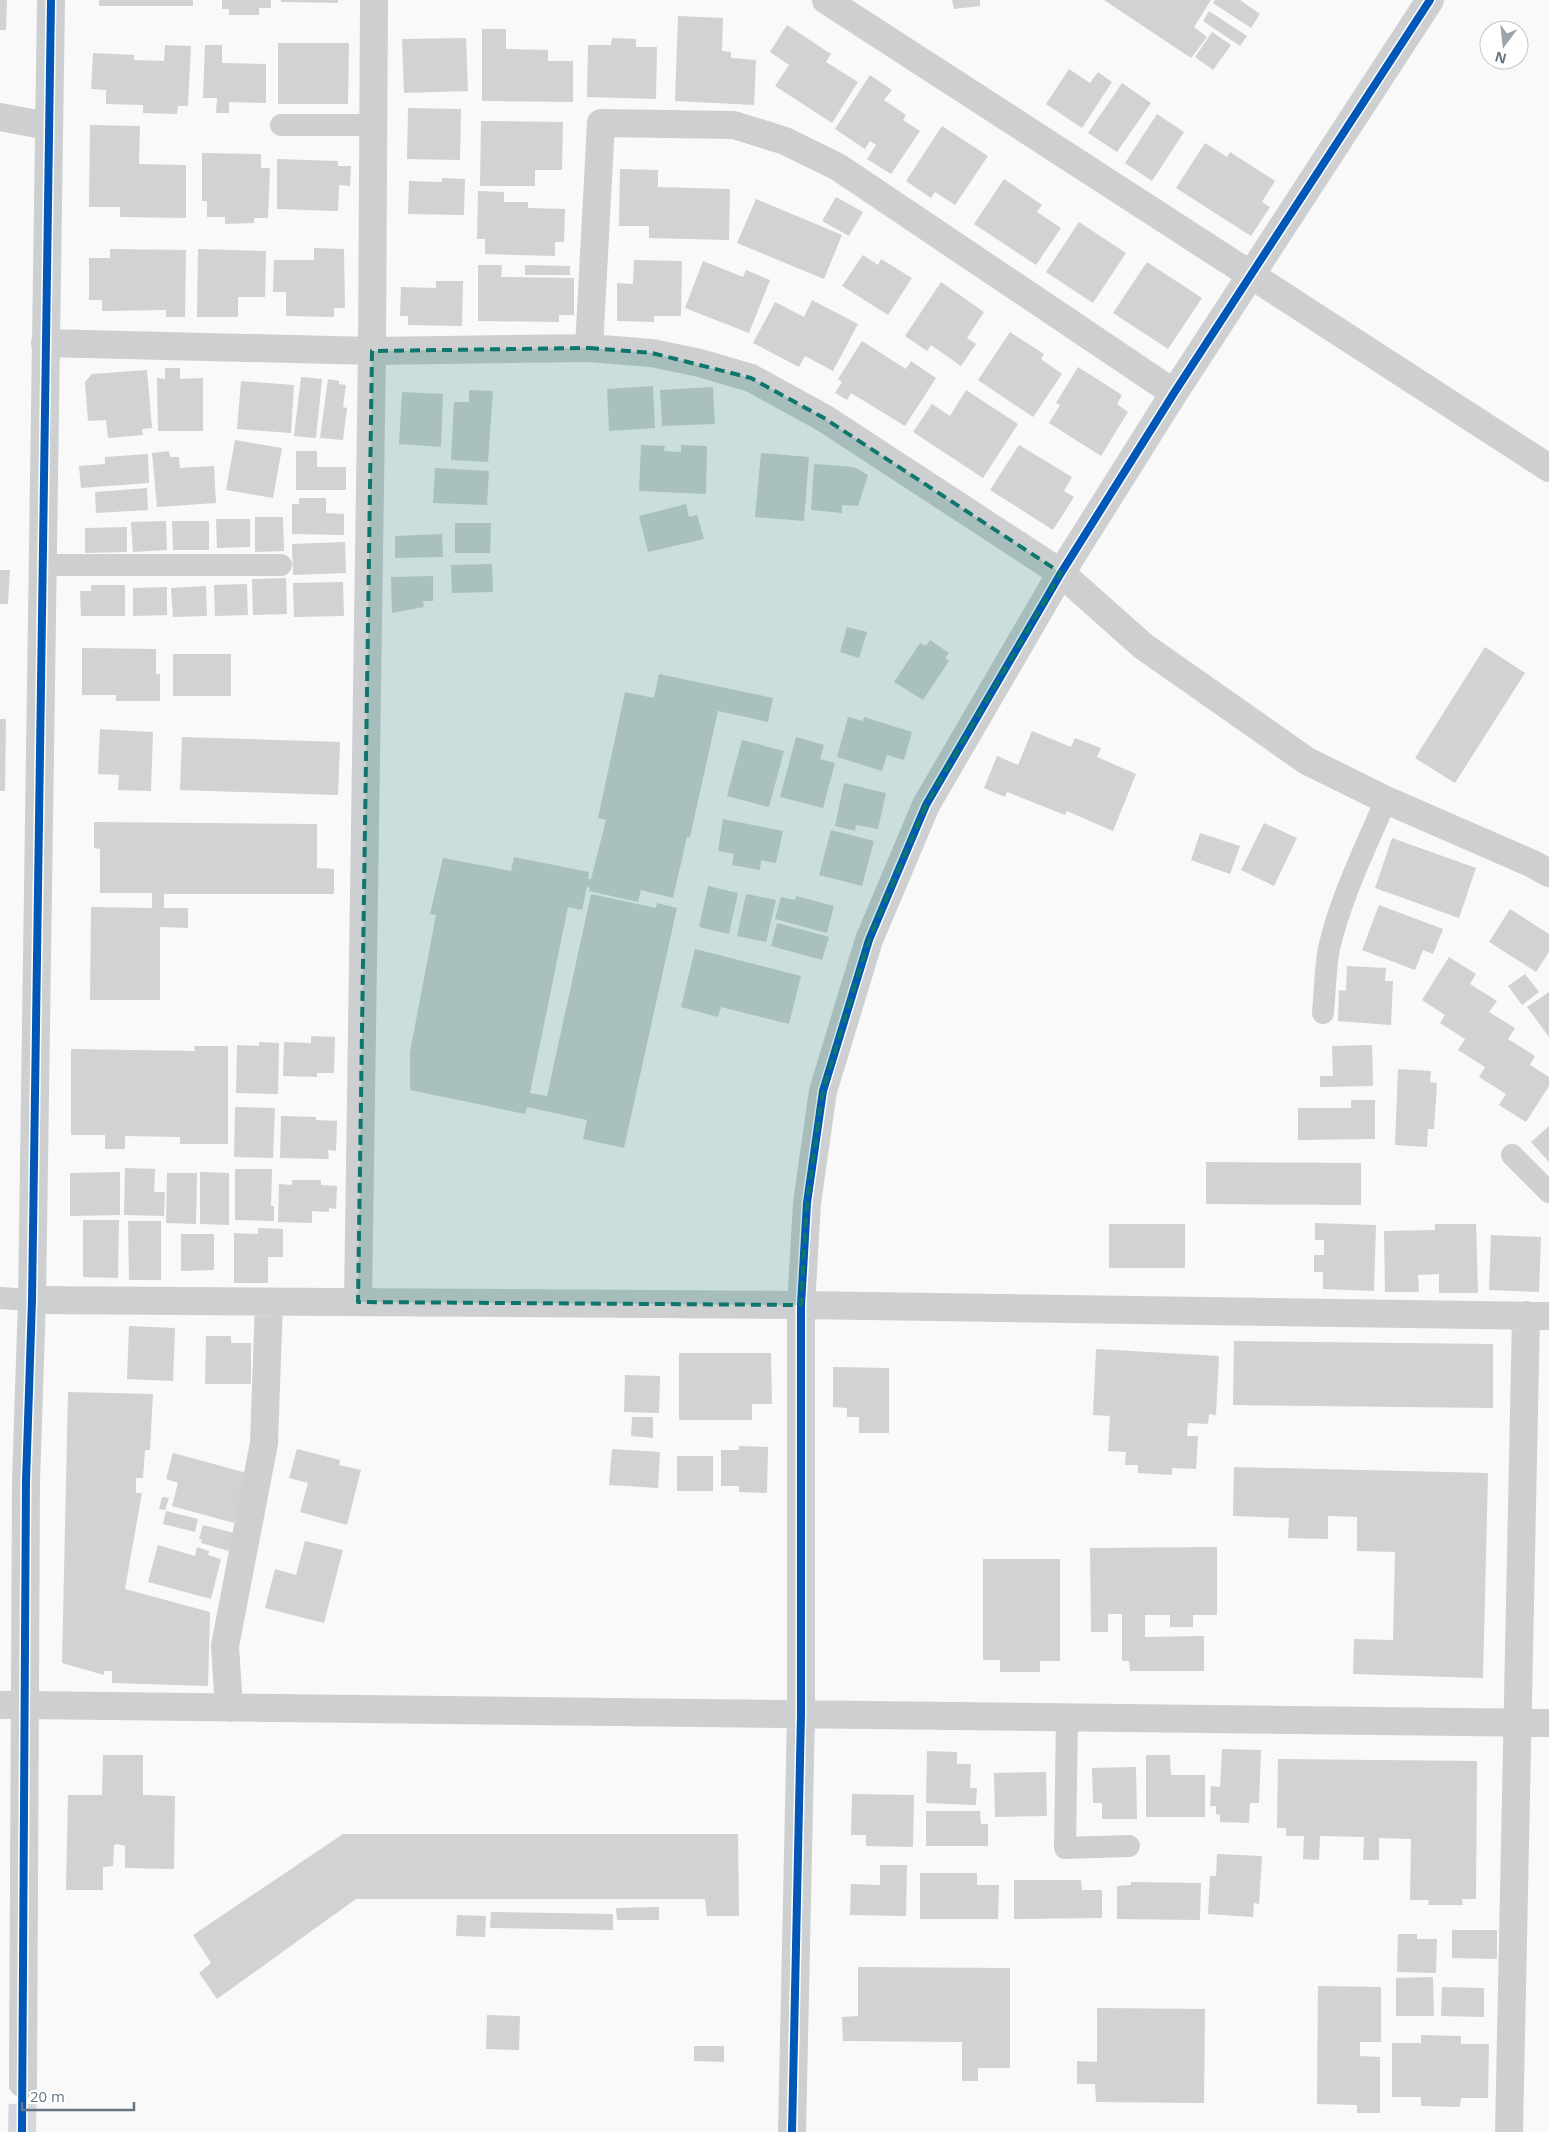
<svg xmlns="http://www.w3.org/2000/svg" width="1549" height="2132" viewBox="0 0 1549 2132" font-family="'Open Sans',sans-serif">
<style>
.building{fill:#d0d2d3}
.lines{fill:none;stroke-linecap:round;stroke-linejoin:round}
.tertiary-tunnel{stroke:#d4d8dc;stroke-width:28;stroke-dasharray:28 14;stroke-linecap:butt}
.service{stroke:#cecfd0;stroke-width:22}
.minor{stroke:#cecfd0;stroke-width:28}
.tertiary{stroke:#cecfd0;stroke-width:28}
.cycleway-casing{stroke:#fff;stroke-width:11}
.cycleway{stroke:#0057b8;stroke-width:8}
.marked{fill:#0f766e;fill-opacity:0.2;stroke:#0f766e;stroke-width:4;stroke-dasharray:10 6;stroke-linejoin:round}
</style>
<rect width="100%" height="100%" fill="#f9f9f9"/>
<path class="building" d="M0,0h7l-1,30h-6z
M99,0h94v6h-94z
M222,0h49v8h-12v7h-30v-6h-7z
M281,0h57v3l-57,-1z
M952,0h28v6l-26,3z
M1104,0h107l-17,27 13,10 -16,21z
M1215,0h25l20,14 -9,14 -38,-25z
M1209,11l38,25 -7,10 -37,-25z
M678,16l45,2 -1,33 9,1v6l25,2 -2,45 -79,-4z
M787,25l44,29 -5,8 32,20 -26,41 -57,-37 14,-21 -19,-13z
M482,29h24v20l42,1v11h25v41l-91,-1z
M1212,32l19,13 -18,25 -18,-13z
M466,38l2,53 -64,2 -2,-54z
M612,38l24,1v8h21l-1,52 -69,-2 1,-52h23z
M278,43h71l-1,61h-70z
M165,45l26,1 -3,60h-10l-1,8 -34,-1v-8l-37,-1v-14l-15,-1 2,-36 41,2v5l30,1z
M205,45h17v18l44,1v39l-37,-1v11h-13l1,-15h-14z
M1069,69l21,14 8,-11 14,10 -30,46 -36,-24z
M870,75l22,15 -8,10 22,15 -3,5 17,11 -29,43 -24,-15 9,-14 -6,-4 -5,8 -30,-20z
M1122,83l29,20 -34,49 -29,-19z
M408,108l53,1 -1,51 -53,-1z
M1157,114l27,18 -32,49 -27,-18z
M481,121l82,1 -1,48h-27v16h-55z
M90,125l50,1 -1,38 47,1v53l-66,-1v-10h-31z
M942,126l46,30 -33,49 -20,-13 -4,6 -25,-17z
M1205,143l22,14 3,-5 45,29 -13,21 8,5 -19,29 -75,-48z
M202,153l59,1v14h9l-2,50h-14v5l-29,1v-7h-18v-16h-5z
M277,159l61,2v5h13l-1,20 -11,-1 -1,26 -61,-2z
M620,169l38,1v17l72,2 -1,51 -80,-2v-12h-30z
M442,178l23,1 -1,36 -56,-1 1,-33 33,1z
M1004,179l38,26 -5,7 24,16 -25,37 -62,-41z
M478,191l26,1v10h24v6l37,1 -1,33h-9v14l-70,-2v-15h-8z
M836,197l27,15 -14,24 -27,-15z
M756,199l86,36 -18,44 -87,-36z
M1079,222l47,31 -33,50 -47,-31z
M314,248l30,1 1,59h-11v9l-48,-1v-24h-13l1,-32h40z
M110,249l76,1 -1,67h-19v-7l-64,1v-11h-13v-42h21z
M198,249l68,2 -1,46h-27v20h-41z
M863,255l15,10 3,-6 31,19 -24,37 -46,-29z
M634,260l48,1 -1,55h-27v6l-37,-1v-38l16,1z
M703,261l40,16 3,-7 24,10 -21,53 -64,-25z
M1147,262l55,36 -34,51 -55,-36z
M478,265h24l-1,12 73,1v37h-15v7l-81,-1z
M525,265l45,1v9h-45z
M436,281h27l-1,45 -54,-1v-9h-8l1,-29 35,1z
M941,282l43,30 -17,26 9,6 -15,22 -30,-21 -4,6 -22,-15z
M812,300l46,24 -25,47 -28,-15 -6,11 -46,-24 22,-41 29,15z
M1010,332l34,22 -3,5 21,15 -29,43 -55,-37z
M862,341l44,28 5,-8 25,17 -31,48 -54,-33 -4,7 -12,-7 7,-11 -4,-3z
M1078,367l44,28 -5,9 11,8 -27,44 -52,-33 11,-18 -4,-2z
M165,368h15v11l23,-1v53h-45l-1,-53 8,1z
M147,370l5,58 -10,1 1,6 -35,3 -2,-18 -18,1 -3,-39 7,-8z
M301,377l21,2 -6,59 -22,-2z
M328,379l11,2v3l7,1 -3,22 4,1 -4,32 -23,-2z
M241,381l53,4 -3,48 -54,-4z
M653,386l2,42 -46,3 -2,-42z
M713,387l2,37 -53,2 -2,-36z
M469,390l24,1 -5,71 -37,-2 3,-58h15z
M966,390l52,34 -35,54 -70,-46 19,-28 18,12z
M402,392l41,2 -2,53 -42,-3z
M235,440l47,8 -9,50 -47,-8z
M641,445l24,1 -1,5 17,1v-7l26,1 -1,48 -67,-3z
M1019,445l53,32 -8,14 10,6 -21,33 -63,-40z
M169,451l1,6h9l1,11 34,-2 2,37 -59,4 -5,-54z
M296,451h21v16h29v23h-50z
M761,453l48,4 -5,64 -49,-4z
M148,454l1,29 -68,5 -2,-22 26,-2v-7z
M814,464l40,3 14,8 -10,31 -16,-1v8l-31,-3z
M435,468l54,3 -2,34 -54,-2z
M147,488l1,22 -52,3 -1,-21z
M299,498h27v15l18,1v21l-52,-1v-30h7z
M686,504l3,13 8,-2 7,24 -56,13 -9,-36z
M255,517h28l1,34 -29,1z
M216,519h34v28l-33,1z
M166,521l1,29 -34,2 -2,-30z
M172,521h37v29h-36z
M455,523h36l-1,30h-35z
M127,527v25l-42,1v-25z
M442,534l1,23 -48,1v-22z
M345,542l1,31 -53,2 -1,-31z
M492,564l1,28 -41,1 -1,-28z
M0,570h10l-2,34h-8z
M433,576v25h-10l1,6 -32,6 -1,-36z
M286,578l1,36 -34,1 -1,-36z
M343,582l1,34 -50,1 -1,-34z
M247,584l1,31 -33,1 -1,-31z
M91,585h34v31h-44l-1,-25h11z
M206,586l1,30 -34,1 -2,-29z
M167,587v28l-34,1v-28z
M847,627l20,5 -8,26 -19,-6z
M930,640l19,13 -4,5 4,3 -26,39 -29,-18 26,-39 6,3z
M1485,647l40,26 -70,110 -40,-25z
M82,648l74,1v25h4v27h-44v-6h-34z
M173,654h58v42h-58z
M659,674l114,24 -5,24 -50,-11 -28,126h-3l-14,61 -32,-8 -3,12 -49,-11 1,-3 -3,-1 -5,23 -14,-3 -38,186 17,3 44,-202 65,14 1,-5 20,5 -53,240 -41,-9 4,-19 -60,-13 -2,7 -115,-24v-38l26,-137 -6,-1 13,-56 68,13 3,-14 75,15 -1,7h3l15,-59 -8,-2 27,-126 29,6z
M848,717l15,4 1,-4 48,15 -8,28 -17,-5 -5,16 -45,-14z
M0,719h6l-1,72h-5z
M100,729l53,3 -2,59 -33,-1 1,-15 -21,-1z
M1032,731l39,16 4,-9 26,10 -4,9 39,17 -23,57 -46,-20 -2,4 -58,-23 -2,5 -21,-9 13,-32 21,9z
M182,737l158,5 -2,53 -158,-5z
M796,737l28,8 -4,14 15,4 -12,45 -43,-11z
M742,740l42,11 -15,56 -42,-11z
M844,783l42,10 -8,36 -22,-4 -1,6 -20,-5z
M723,819l60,12 -7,32 -15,-3 -1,10 -28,-5 2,-11 -16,-3z
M94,822l223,2v44l17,1v25h-170v14h24v20l-28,-1v73h-70l1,-93 61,1v-15h-52v-44l-6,-1z
M1264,823l33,15 -23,48 -33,-16z
M831,830l43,11 -12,45 -43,-11z
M1200,833l40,13 -10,28 -39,-14z
M1392,838l84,30 -17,50 -84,-30z
M708,886l30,7 -9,41 -30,-7z
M746,894l30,6 -10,42 -29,-6z
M796,896l38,10 -7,27 -52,-14 6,-22 14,3z
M1379,905l64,24 -10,25 -10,-4 -8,20 -53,-20z
M1510,909l39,25v18l-13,20 -47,-30z
M777,923l52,14 -7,23 -51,-14z
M695,949l106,27 -12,48 -68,-17 -3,10 -37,-10z
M1449,957l27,17 -6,10 27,17 -8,11 26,16 -7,11 27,17 -5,9 19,12v9l-23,36 -27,-17 7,-11 -27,-17 6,-10 -27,-17 7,-11 -25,-16 5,-8 -23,-15z
M1347,966l39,2 -1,13h8l-2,44 -53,-4 1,-31 7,1z
M1525,974l14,18 -17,13 -14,-19z
M1549,992v45l-22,-30z
M311,1036l24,1 -1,36h-17v4l-34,-1 1,-34 27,1z
M259,1042l20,1 -1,51 -42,-1 1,-48 22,1z
M1372,1045l1,41 -53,1v-11h13l-1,-30z
M194,1046h34v98h-48v-7l-55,-1v13h-20v-14h-34v-86l124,2z
M1398,1069l33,2 -1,11 7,1 -3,46h-6l-1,18 -32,-2z
M1351,1100h24v39l-77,1v-32h53z
M235,1107l40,1 -2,50 -39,-1z
M281,1116l35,1v3l21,1 -1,30 -8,-1 1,9 -49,-1z
M1549,1126v36l-18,-20z
M1206,1162l155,1v42l-155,-1z
M125,1168l30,1 -1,23h11l-1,24 -40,-1z
M235,1169h37l-1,37h3v15l-39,-1z
M120,1172v43l-50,1v-43z
M200,1172l29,1v52l-29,-1z
M167,1173h30l-1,51 -30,-1z
M292,1180h29v5l16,1 -1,23 -7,-1v4l-17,-1v12l-34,-1 1,-38 13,1z
M83,1220h36l-1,58 -35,-1z
M128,1221h33v59h-32z
M1315,1223l61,2 -2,66 -51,-2v-17h-9v-17h10v-15h-9z
M1109,1224h76v44h-76z
M1435,1224h41l2,69h-39v-19l-21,1 1,17h-34l-1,-61 51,-1z
M258,1228l25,1v28h-15v26h-34v-50l24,1z
M181,1234h33v36l-33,1z
M1491,1235l50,2 -2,55 -50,-2z
M129,1326l46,2 -2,53 -46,-2z
M206,1336h25v7h20v41h-46z
M1234,1341l259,3v64l-260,-3z
M1096,1349l123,7 -3,59 -7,-1 -1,10 -20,-1 -1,13h11l-2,33 -24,-1v7l-34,-2v-8h-13l1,-13 -18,-1 2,-35 -17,-1z
M679,1353h92l1,51h-20v16h-73z
M833,1367l56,1v65h-30v-16h-12v-9l-14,-1z
M625,1375l35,1 -1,37 -35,-1z
M68,1392l85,2 -3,56h-5l-2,28h-7v15h6l-17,96 85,23 -2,74 -96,-3v-12h-8v4l-42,-12z
M632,1417h21v21l-22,-2z
M739,1446l29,1 -1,46 -28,-1v-6h-18v-36h18z
M297,1449l43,11 -1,5 22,5 -14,55 -47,-13 8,-29 -19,-5z
M612,1449l48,3 -2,36 -49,-3z
M173,1453l74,20 -13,50 -62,-17 6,-23 -12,-4z
M677,1456h36v35h-36z
M1234,1467l254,6 -5,205 -130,-4 1,-35 39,1 2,-88 -38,-1v-34l-29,-1v23l-40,-1 1,-20 -56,-2z
M162,1497l7,1 -4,12 -6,-1z
M166,1511l32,8 -3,13 -32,-8z
M203,1525l31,8 -5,18 -28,-8 1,-3 -3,-1z
M305,1541l38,9 -19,73 -59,-15 10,-39 21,6z
M158,1545l37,11 2,-9 12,4 -1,4 13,4 -10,40 -63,-17z
M1217,1547v68h-24v12h-23v-12h-25v22l59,-1v35h-74l-1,-10h-7v-47h-14v18h-17l-1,-84z
M983,1559h77v102h-20v11h-40v-12h-17z
M1222,1749l39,1 -2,53h-9l-1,20 -29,-1v-7l-4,-1v-8h-6l1,-20 9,1z
M927,1751l30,1v12h14l-1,24h7l-1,17 -50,-2z
M103,1755h40v40l32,1 -1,73 -49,-1v-22l-8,-2 -3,1 -1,21 -10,1v23h-37l2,-95h34z
M1146,1755h24l1,20h34v42h-59z
M1278,1759l199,2 -1,138h-14l1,6h-35l1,-5h-19l1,-61 -32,-1v22h-16l1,-23 -44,-1 -1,24 -16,-1 1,-23h-18v-8h-9z
M1136,1767l1,52h-35v-16h-9l-1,-35z
M1046,1772l1,44 -52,1 -1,-44z
M852,1794l62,1 -1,52 -47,-1v-11h-15z
M926,1811h54l1,13h7v22h-62z
M343,1834h395l1,82h-32l-2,-17h-349l-139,100 -18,-26 12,-10 -18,-28z
M1217,1854l45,2 -3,48 -5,-1 -1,14 -45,-3 2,-38h6z
M880,1865h27l-1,51 -56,-1 1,-31 29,1z
M920,1873h57v12h22l-1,34h-78z
M1014,1880h67l1,10h20v28l-88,1z
M1131,1882l70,1 -1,37 -83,-1v-33l14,-1z
M659,1907v13h-42l-1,-12z
M491,1912l122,2v16l-123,-2z
M457,1915l29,1 -1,21 -29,-1z
M1452,1930h45v29l-45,-1z
M1398,1934h19v5h20l-1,34 -39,-1z
M858,1967l152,1v100h-32v13h-16v-39l-119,-1 -1,-24 16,-1z
M1433,1977l1,39h-38v-38z
M1318,1986l63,1v55h-21v14l20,1v56h-23v-8l-40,-1z
M1442,1987l42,1v29l-43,-1z
M1097,2008l108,1 -1,94 -108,-1 -1,-18h-18v-23l20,1z
M487,2015l33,1 -1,34 -33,-1z
M1421,2035l40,1v8h28l-1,54h-27l-1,9 -39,-1v-9h-29v-54h29z
M694,2046h30v16l-30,-1z"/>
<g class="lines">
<path class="tertiary-tunnel" d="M22,2132l1,-48"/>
<path class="service" d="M281,125h92
M42,565h239
M1323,1013c2,-21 2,-44 6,-65 12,-51 36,-100 57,-148
M1512,1155l37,37
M0,1298l32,2
M1067,1717l-2,131 64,-2"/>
<path class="minor" d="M826,0l723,468
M0,117l48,9
M45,343l327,8 217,-3 63,5 48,10 51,15 73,40 237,155 82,73 164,115 79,39 147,64 16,9
M589,348l12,-225 133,2 51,16 53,26 336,226
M32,1300l769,5 748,11
M358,1302l14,-951 2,-351
M25,1705l1524,18
M229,1708l-4,-62 39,-203 5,-141
M792,2132l9,-418v-409l6,-102 16,-112 46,-151 57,-135 135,-232 113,-180 256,-393
M1509,2132l17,-817"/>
<path class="tertiary" d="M0,1705h25
M23,2084l3,-603 6,-181 19,-1300"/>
<g class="cycleway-casing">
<path id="cycleway" d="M22,2132l4,-651 6,-181 19,-1300
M792,2132l9,-418v-409l6,-102 16,-112 46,-151 57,-135 135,-232 113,-180 256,-393"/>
</g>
<use href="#cycleway" class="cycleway"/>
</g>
<path class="marked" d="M589,348l63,5 99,25 73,40 237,155 -135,232 -57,135 -46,151 -16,112 -6,102 -443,-3 14,-951z"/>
<g transform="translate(1504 45) rotate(195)"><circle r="24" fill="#ffffff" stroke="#c1c8cd"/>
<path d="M0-4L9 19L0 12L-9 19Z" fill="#99a4ac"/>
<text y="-8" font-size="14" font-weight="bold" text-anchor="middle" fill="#657683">N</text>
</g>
<path d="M22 2102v8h112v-8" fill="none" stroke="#657683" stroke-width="2.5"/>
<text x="30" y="2102" font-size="15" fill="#657683" stroke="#ffffff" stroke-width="4" paint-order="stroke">20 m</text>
</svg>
